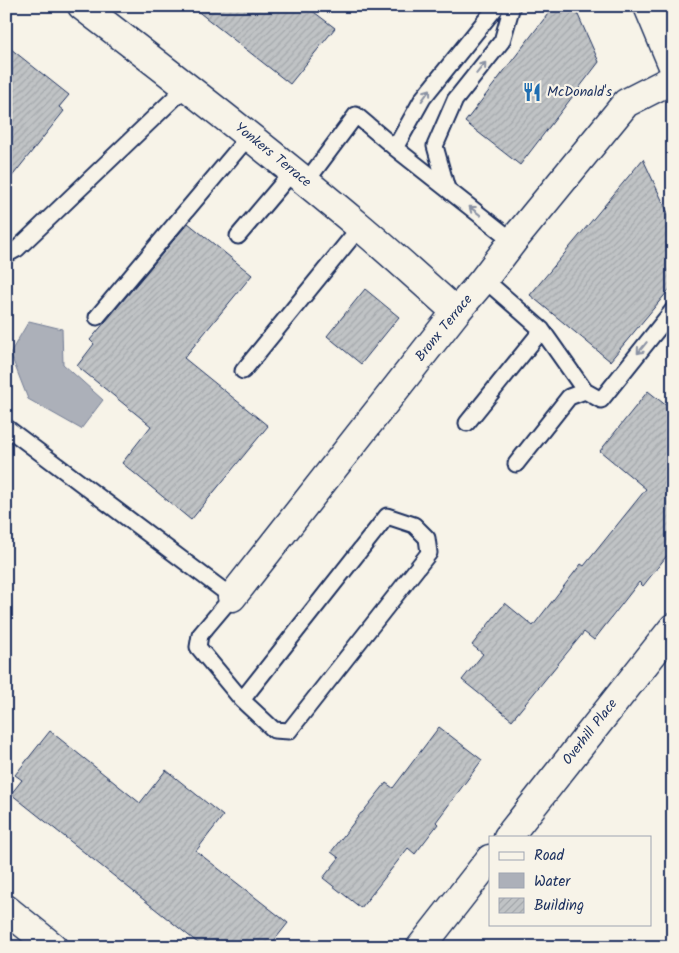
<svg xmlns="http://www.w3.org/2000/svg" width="679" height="953" viewBox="0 0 679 953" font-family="Kalam,sans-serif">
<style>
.water{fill:#acb0b9;stroke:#727c95}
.building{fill:url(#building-hatch);stroke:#1b2f5e}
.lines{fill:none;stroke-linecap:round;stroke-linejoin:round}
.service-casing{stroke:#1b2f5e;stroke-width:19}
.minor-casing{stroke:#1b2f5e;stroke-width:31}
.tertiary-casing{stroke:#1b2f5e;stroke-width:31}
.primary-casing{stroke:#1b2f5e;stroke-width:31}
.service{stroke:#f7f3e8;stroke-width:15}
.minor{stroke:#f7f3e8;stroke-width:28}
.tertiary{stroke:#f7f3e8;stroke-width:28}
.primary{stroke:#f7f3e8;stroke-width:28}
.oneway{stroke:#8991a3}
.labels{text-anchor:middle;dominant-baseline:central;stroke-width:4.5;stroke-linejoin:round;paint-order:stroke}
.poi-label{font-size:14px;fill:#1b2f5e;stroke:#f7f3e8;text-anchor:start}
.street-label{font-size:14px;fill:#1b2f5e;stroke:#f7f3e8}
</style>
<defs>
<pattern id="building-hatch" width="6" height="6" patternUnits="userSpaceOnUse" patternTransform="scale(1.25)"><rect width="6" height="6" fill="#c0c3c5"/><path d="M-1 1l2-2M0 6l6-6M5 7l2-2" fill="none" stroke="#a4a8ac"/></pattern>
</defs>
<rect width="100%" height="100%" fill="#f7f3e8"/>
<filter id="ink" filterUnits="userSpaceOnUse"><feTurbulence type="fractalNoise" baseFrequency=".02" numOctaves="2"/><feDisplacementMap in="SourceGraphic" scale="10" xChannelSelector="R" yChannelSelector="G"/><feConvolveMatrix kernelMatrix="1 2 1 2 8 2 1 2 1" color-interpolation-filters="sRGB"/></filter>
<g filter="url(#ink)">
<path class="water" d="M29,321l33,8 1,35 40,36 -22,29 -53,-30 -18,-46z"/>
<path class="building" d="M191,6h115l29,22 -45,56z
M554,6h20l25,56 -79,103 -55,-43z
M6,45l63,50 -10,12 5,4 -58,73z
M643,159l30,65v61l-63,76 -80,-66z
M188,223l64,52 -68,83 84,68 -77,94 -69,-57 29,-37 -74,-60 17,-22 -4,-4z
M365,289l34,28 -38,47 -34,-28z
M648,391l25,20v137l-30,38 -4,-4 -45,58 -10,-8 -72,88 -50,-40 21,-26 -11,-9 33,-42 28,23 48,-62 3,2 62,-77 -46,-38z
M439,727l43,33 -46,62 2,2 -23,30 -7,-6 -47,60 -38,-30 16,-20 -8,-6 30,-39h1l24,-30 7,5z
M50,731l90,72 26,-33 57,46 -27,35 92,72 -19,24h-66l-192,-153 11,-14 -7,-5z"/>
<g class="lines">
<g class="service-casing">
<path id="service" d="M497,6l-74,92 -28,50 118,93
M306,182l50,-67 39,33
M447,189l-12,-43 20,-46 47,-59 10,-35
M238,236l55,-65
M6,255l11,-6 170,-163
M484,279l58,51 43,61 -16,6 -53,67
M97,317l152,-181
M243,371l117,-144
M585,391l16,9 72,-90
M467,423l75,-93
M6,427l226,170 -32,38 -2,12 44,53 32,30 15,1 140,-178 -2,-15 -13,-13 -27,-9 -145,184"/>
</g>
<g class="minor-casing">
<path id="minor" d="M82,6c94,72 187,144 277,220 33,28 65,57 97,86
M232,597l224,-285 28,-33 29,-38 113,-138 47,-24
M508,837l165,-209
M421,947l69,-88"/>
</g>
<g class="tertiary-casing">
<path id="tertiary" d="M6,909l47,38"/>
</g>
<g class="primary-casing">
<path id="primary" d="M648,6l25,60"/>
</g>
<use href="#service" class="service"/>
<use href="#minor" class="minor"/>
<use href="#tertiary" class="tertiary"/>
<use href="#primary" class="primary"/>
</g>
<defs><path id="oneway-shaft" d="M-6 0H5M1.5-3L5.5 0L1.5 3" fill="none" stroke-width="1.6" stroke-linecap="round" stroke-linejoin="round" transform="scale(1.25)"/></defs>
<g class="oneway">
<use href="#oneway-shaft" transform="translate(481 68) rotate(-51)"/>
<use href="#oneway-shaft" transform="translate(426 95) rotate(-54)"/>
<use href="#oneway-shaft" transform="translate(475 211) rotate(-142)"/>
<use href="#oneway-shaft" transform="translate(642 348) rotate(129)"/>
</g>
</g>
<defs>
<g id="restaurant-bare" transform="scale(1.5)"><path d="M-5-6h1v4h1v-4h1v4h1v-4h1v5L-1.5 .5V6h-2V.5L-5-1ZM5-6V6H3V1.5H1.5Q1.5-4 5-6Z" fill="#1f6fb2" stroke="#f7f3e8" stroke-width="2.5" paint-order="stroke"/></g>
</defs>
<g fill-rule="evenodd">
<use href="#restaurant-bare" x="532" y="92"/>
</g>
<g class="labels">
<g class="poi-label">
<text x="547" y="92">McDonald's</text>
</g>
<g class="street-label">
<text transform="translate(273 155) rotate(39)">Yonkers Terrace</text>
<text transform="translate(444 328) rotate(-51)">Bronx Terrace</text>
<text transform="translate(590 732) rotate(-52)">Overhill Place</text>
</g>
</g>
<rect width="679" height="953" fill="none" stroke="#f7f3e8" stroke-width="25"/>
<rect x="12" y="12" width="654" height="928" fill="none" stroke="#1b2f5e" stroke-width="2" filter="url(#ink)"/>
<rect x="489" y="836" width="162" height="90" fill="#f7f3e8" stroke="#9fa5b1"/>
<rect x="499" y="852" width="25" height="8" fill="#f7f3e8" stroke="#9fa5b1"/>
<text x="534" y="860" font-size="15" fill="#1b2f5e">Road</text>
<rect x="499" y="873" width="25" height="15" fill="#acb0b9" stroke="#9fa5b1"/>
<text x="534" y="886" font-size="15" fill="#1b2f5e">Water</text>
<rect x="499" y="898" width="25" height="15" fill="url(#building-hatch)" stroke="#9fa5b1"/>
<text x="534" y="910" font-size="15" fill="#1b2f5e">Building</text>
</svg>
